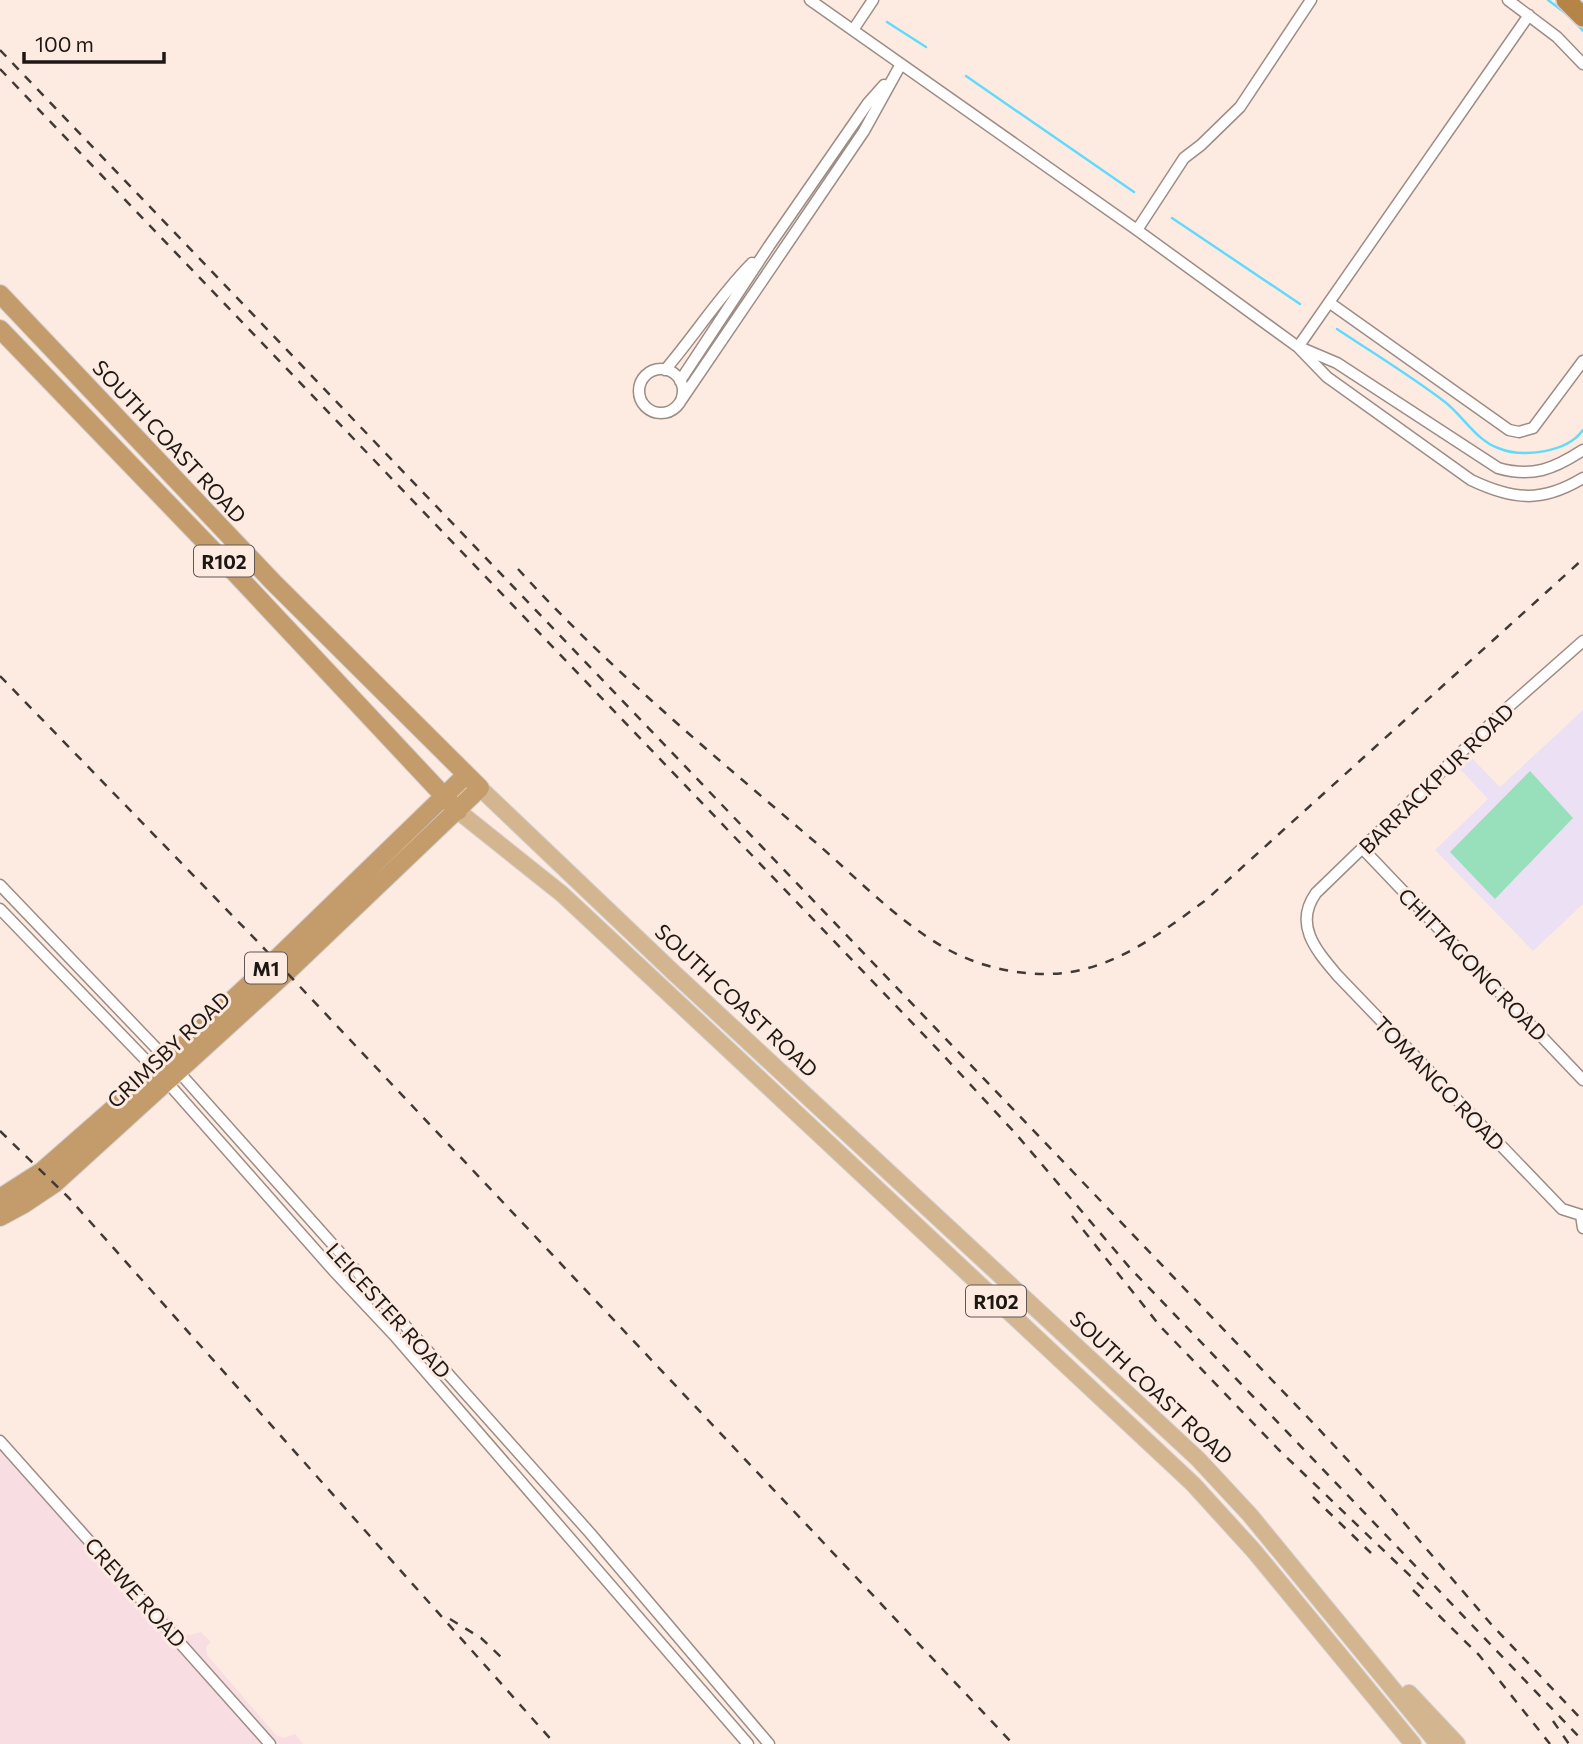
<svg xmlns="http://www.w3.org/2000/svg" width="1583" height="1744" viewBox="0 0 1583 1744" font-family="Commissioner,sans-serif">
<style>
.education{fill:#ece0f4}
.medical{fill:#f8dee3}
.green{fill:#98dfbb}
.lines{fill:none;stroke-linecap:round;stroke-linejoin:round}
.stream{stroke:#62dafc;stroke-width:2.5}
.minor-casing{stroke:#9d8d85;stroke-width:13}
.primary-casing{stroke:#d2d1d0;stroke-width:18}
.trunk-casing{stroke:#d2d1d0;stroke-width:20}
.motorway-casing{stroke:#d2d1d0;stroke-width:22}
.minor{stroke:#fff;stroke-width:10}
.primary{stroke:#d3b590;stroke-width:16}
.trunk{stroke:#c49c6b;stroke-width:18}
.motorway{stroke:#b68446;stroke-width:19}
.rail{stroke:#413935;stroke-width:2.5;stroke-dasharray:9 9;stroke-linecap:butt}
.labels{text-anchor:middle;dominant-baseline:central;stroke-width:6;stroke-linejoin:round;paint-order:stroke}
.shield{fill:#fdebe2;stroke:#615752;stroke-width:2}
.shield-label{font-size:19px;font-weight:bold;fill:#1e1815}
.street-label{font-size:21px;fill:#1e1815;stroke:#fdebe2}
</style>
<rect width="100%" height="100%" fill="#fdebe2"/>
<path class="education" d="M1583,710v194l-50,47 -98,-101 53,-51 -29,-31 12,-11 29,30z"/>
<path class="medical" d="M0,1433l185,201 6,1 10,-3 10,10 -5,5 1,8 69,80 8,3 11,-4 8,10h-303z"/>
<path class="green" d="M1530,771l43,47 -78,81 -45,-47z"/>
<g class="lines">
<path class="stream" d="M1548,0l20,15
M887,22l39,25
M1575,22l8,9
M966,76l168,116
M1172,218l128,86
M1337,329c36,24 74,47 108,73 18,14 31,38 53,46 24,10 69,5 85,-18"/>
<g class="minor-casing">
<path id="minor" d="M810,0l327,230 161,117 29,30 144,103c42,20 71,23 112,-2
M1508,0l49,37 26,27
M853,30l20,-30
M1137,230l47,-72 17,-13 39,-38 71,-107
M1330,303l179,127 10,2 14,-4 50,-67
M1298,347l231,-332
M1304,349l33,14 161,105c34,10 56,1 85,-18
M639 391a22 22 0 1 1 44 0a22 22 0 1 1-44 0Z
M665,370c30,-35 55,-75 87,-107
M680,381l89,-135 99,-143 16,-18
M680,402l184,-271 37,-67
M1583,641l-78,69 -189,183c-23,32 1,58 21,82l225,234 19,6 2,13
M1362,848l221,232
M0,885l178,186 412,462 179,211
M0,909l167,173 166,188 61,65 354,409
M0,1441l270,303"/>
</g>
<g class="primary-casing">
<path id="primary" d="M480,788l193,184 525,487 52,56 188,229
M458,811l104,83 631,590 61,67 159,193
M1409,1693l48,51"/>
</g>
<g class="trunk-casing">
<path id="trunk" d="M0,294l273,288 207,206 -194,185 -232,211 -30,20 -24,13
M0,329l235,244 223,238
M0,1198l42,-27 114,-100 119,-111 191,-185"/>
</g>
<g class="motorway-casing">
<path id="motorway" d="M1566,0l17,17"/>
</g>
<use href="#minor" class="minor"/>
<use href="#primary" class="primary"/>
<use href="#trunk" class="trunk"/>
<use href="#motorway" class="motorway"/>
<path class="rail" d="M0,50l1315,1375 66,71 110,128 92,97
M0,69l943,986 73,79 114,134 453,473
M518,569c90,99 194,185 296,272 42,36 82,79 131,107 31,17 65,26 101,26 63,0 112,-39 160,-74l377,-341
M0,676l257,265 756,803
M0,1131l69,67 486,546
M1072,1216l88,110 118,123 149,143
M1313,1497l58,56
M1413,1590l66,65 71,89
M450,1619l31,19 22,21
M1553,1721l16,23"/>
</g>
<g class="labels">
<g class="shield">
<rect x="194" y="545.5" width="60" height="31" rx="5"/>
<rect x="245" y="952.5" width="42" height="31" rx="5"/>
<rect x="966" y="1285.5" width="60" height="31" rx="5"/>
</g>
<g class="shield-label">
<text x="224" y="561">R102</text>
<text x="266" y="968">M1</text>
<text x="996" y="1301">R102</text>
</g>
<g class="street-label">
<text transform="translate(170 441) rotate(47)">SOUTH COAST ROAD</text>
<text transform="translate(1436 778) rotate(-44)">BARRACKPUR ROAD</text>
<text transform="translate(1473 964) rotate(46)">CHITTAGONG ROAD</text>
<text transform="translate(737 1000) rotate(43)">SOUTH COAST ROAD</text>
<text transform="translate(168 1049) rotate(-43)">GRIMSBY ROAD</text>
<text transform="translate(1440 1083) rotate(46)">TOMANGO ROAD</text>
<text transform="translate(389 1310) rotate(48)">LEICESTER ROAD</text>
<text transform="translate(1152 1387) rotate(43)">SOUTH COAST ROAD</text>
<text transform="translate(136 1592) rotate(48)">CREWE ROAD</text>
</g>
</g>
<path d="M24 52v10h140v-10" fill="none" stroke="#1e1815" stroke-width="3.5"/>
<text x="35" y="52" font-size="21" fill="#1e1815" stroke="#fdebe2" stroke-width="5" paint-order="stroke">100 m</text>
</svg>
